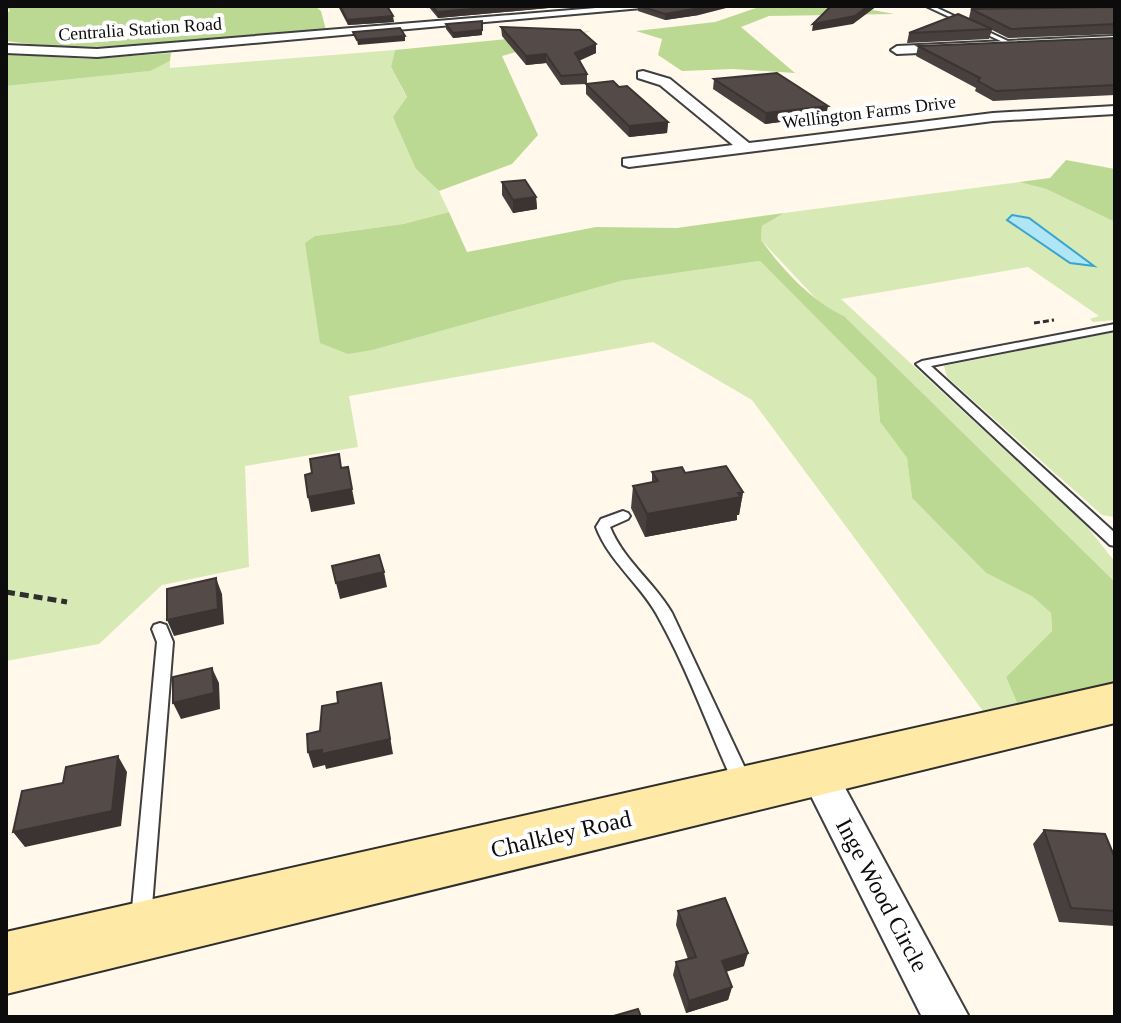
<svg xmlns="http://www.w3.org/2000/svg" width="1121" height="1023" viewBox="0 0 1121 1023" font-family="'Times New Roman',serif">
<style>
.green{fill:#d7e9b5}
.forest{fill:#bcd994}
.water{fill:#b0e5f6;stroke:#37a5cd;stroke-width:2}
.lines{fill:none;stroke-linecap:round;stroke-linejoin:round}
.lane-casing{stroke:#3f3f3f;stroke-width:4}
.street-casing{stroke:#3f3f3f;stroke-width:4}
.secondary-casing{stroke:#2e2e2e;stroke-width:4}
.path-far1{stroke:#2e2e2e;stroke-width:3;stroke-dasharray:6 3;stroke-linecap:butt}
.path{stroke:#2e2e2e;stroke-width:5;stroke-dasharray:9 5;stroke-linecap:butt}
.lane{fill:#fff;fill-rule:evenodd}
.street{fill:#fff;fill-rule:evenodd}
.secondary{fill:#ffe9a6;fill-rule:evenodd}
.wall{fill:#48403e}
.shaded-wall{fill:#3b3432}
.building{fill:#544b48;stroke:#3b3432;stroke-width:2}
.labels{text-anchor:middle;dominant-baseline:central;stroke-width:8;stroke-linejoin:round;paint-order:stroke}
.far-street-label{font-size:18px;fill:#0c0c0c;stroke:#fff}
.near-street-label{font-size:24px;fill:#0c0c0c;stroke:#fff}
</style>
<rect width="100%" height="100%" fill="#fff8eb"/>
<path class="green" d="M395,50l-4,17 16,31 9,71 23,22 10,21 -46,12 -88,12 305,45 140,-20 116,117 4,44 27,36 5,40 74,75 47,24 18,16 1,18 -46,46 14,33 -31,9 -237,-319 -99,-58 -304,54 9,51 -113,19 4,101 -87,18 -63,59 -93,17v-575l143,-15 21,-10v7z
M1019,182l27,7 69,33v98l-22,2 -3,-3 9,-3 -71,-49 -187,32 244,225 30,38v20l-271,-266 -20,-9 -63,-67 1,-14 22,-13z
M1115,332v185l-13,-2 -155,-138 -3,-11z"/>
<path class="forest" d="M6,6h309l6,5 5,19c-106,8 -215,26 -320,11v-28l4,-2z
M774,6l93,3 27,5 -125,2 -28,11 54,46 -62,-4 -51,2 -24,-16 4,-16 -26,-8 79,-9 41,-14z
M591,31l-89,25 36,79 -26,29 -73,27 -23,-22 -23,-52 14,-20 -16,-30 4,-17z
M171,53l-1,8 -20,10 -144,15v-32l82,5z
M1066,160l49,9v53l-69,-33 -27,-7 31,-4z
M449,212l18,40 129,-25 81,1 107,-15 -22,13 -1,14c21,29 50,61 83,76l271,266v104l-95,24 -14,-33 46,-46 -1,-18 -18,-16 -47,-24 -74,-75 -5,-40 -27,-36 -4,-44 -116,-117 -140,20 -248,69 -24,4 -28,-11 -15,-100 10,-7 88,-12z"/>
<path class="water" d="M1012,215l17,3 65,48 -24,-3 -63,-43z"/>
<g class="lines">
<g class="lane-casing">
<path id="lane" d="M926,6h7l77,36 -5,1z
M1115,324v6l-184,36 184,167v13l-5,-1 -194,-181 6,-3z
M623,511l5,2 2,3 -2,3 -18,8c14,34 44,55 62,86l80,170 -2,6 -7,2 -7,-2c-27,-58 -48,-120 -80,-176 -18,-31 -47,-52 -60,-86l5,-8z
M160,623l6,2 7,17 -22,277 -3,7 -7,3 -7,-3 -3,-7 26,-277 -5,-13 2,-4z"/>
</g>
<g class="street-casing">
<path id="street" d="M620,6h44l-567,51 -91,-4v-8l91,4z
M1115,36v8l-218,10 -6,-4 6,-4z
M643,71l27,8 79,64 244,-30 122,-7v8l-122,7 -364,46 -6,-2v-6l110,-14 -73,-60 -22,-7v-6z
M818,758l13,4 138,255h-47l-122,-243 5,-12z"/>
</g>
<g class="secondary-casing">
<path id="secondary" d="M1115,683v40l-1109,271v-62z"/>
</g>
<path class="path-far1" d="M1034,323l20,-3"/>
<path class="path" d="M6,592l61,10"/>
<use href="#lane" class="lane"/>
<use href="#street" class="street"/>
<use href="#secondary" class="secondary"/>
</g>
<path class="wall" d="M338,6h49l7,16 -46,3z
M428,6h142l-132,12z
M638,6l61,9 -34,5 -27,-9z
M1115,7v27l-107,4 -16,-8 -3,9 -82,4 2,-10 60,-15 2,-9z
M482,21v14l-29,3 -7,-9v-5z
M501,27l95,26 -17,8 8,13v9l32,4 49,35 -1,11 -38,4 -43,-43v-10l-25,1 -15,-22 -20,2 -24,-29z
M1115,38v57l-122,6 -18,-10 1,-3 -60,-32 2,-10z
M714,79l112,37 -61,8 -52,-35z
M502,182l34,15 1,12 -24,4 -11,-18z
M652,472l33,1 58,19 -4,23h-2v5l-92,17 -14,-29 2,-22 19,-4z
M1044,830l71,28v68l-56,-4 -26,-78z
M678,911l66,55 -18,6 6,15 -4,13 -42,13 -13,-38 3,-13 12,-3 -12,-34z"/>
<path class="shaded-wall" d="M508,6h62l-132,12 -1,-6z
M712,6h22l-35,9 -34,5v-6z
M868,6h9l-24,18 -41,7 1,-7z
M393,16l1,6 -46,3 -1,-5z
M482,30v5l-29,3v-5z
M405,36v5l-47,4 -1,-5z
M596,44v9l-21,9v-9z
M546,54v9l-20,2v-9z
M828,106l-2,10 -61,8 1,-11z
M668,122l-1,11 -38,4v-11z
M536,197l1,12 -24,4v-13z
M352,489l3,15 -44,8 -3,-15z
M743,492l-4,23h-2v5l-92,17 2,-23z
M384,572l3,15 -47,12 -4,-16z
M216,578l6,16 2,30 -50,12 -7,-16z
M212,668l7,15 1,26 -39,10 -8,-16z
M381,683l12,71 -67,15 -1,-4 -12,3 -5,-16z
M118,756l9,16 -6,54 -96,21 -12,-15z
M748,953l-4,13 -26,8 4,-13z
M732,987l-4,13 -42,13 3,-12z"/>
<path class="building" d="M340,6h47l6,10 -46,4z
M432,6h76l-71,6z
M639,6h73l-47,8z
M831,6h37l-13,10 -42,8z
M1115,7v17l-104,5 -40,-20z
M958,14l34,15 -83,4z
M482,21v9l-29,3 -7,-9z
M501,27l79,3 16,14 -21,9 12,21 -26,2 -15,-22 -20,2z
M400,28l5,8 -48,4 -4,-8z
M1115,38v47l-119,6 -18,-10 2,-3 -62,-32z
M777,73l51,33 -62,7 -52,-34z
M613,81l6,6 8,-1 41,36 -39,4 -43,-42z
M525,180l11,17 -23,3 -11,-18z
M339,454l2,14 7,-1 4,22 -44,8 -3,-22 7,-2 -2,-14z
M726,466l17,26 -5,1 3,4 -94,17 -14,-28 25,-5 -6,-9 30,-5 3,6z
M379,555l5,17 -48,11 -4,-17z
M216,578l2,31 -51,11v-31z
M212,668l2,25 -41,10v-26z
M381,683l9,56 -68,15v-4l-14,2 -1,-18 13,-3 2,-25 16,-3 -1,-11z
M118,756l-6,55 -99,21 9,-41 41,-8 3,-16z
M1044,830l61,4 10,24v53l-44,-3z
M725,898l23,55 -26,8 10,26 -43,14 -13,-39 20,-5 -18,-46z
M638,1009l3,8h-31z"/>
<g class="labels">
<g class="far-street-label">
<text transform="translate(140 29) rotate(-4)">Centralia Station Road</text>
<text transform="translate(869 112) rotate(-7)">Wellington Farms Drive</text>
</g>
<g class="near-street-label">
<text transform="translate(561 834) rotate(-13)">Chalkley Road</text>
<text transform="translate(882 895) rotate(62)">Inge Wood Circle</text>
</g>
</g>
<rect width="1121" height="1023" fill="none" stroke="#0c0c0c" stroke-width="16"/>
</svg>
